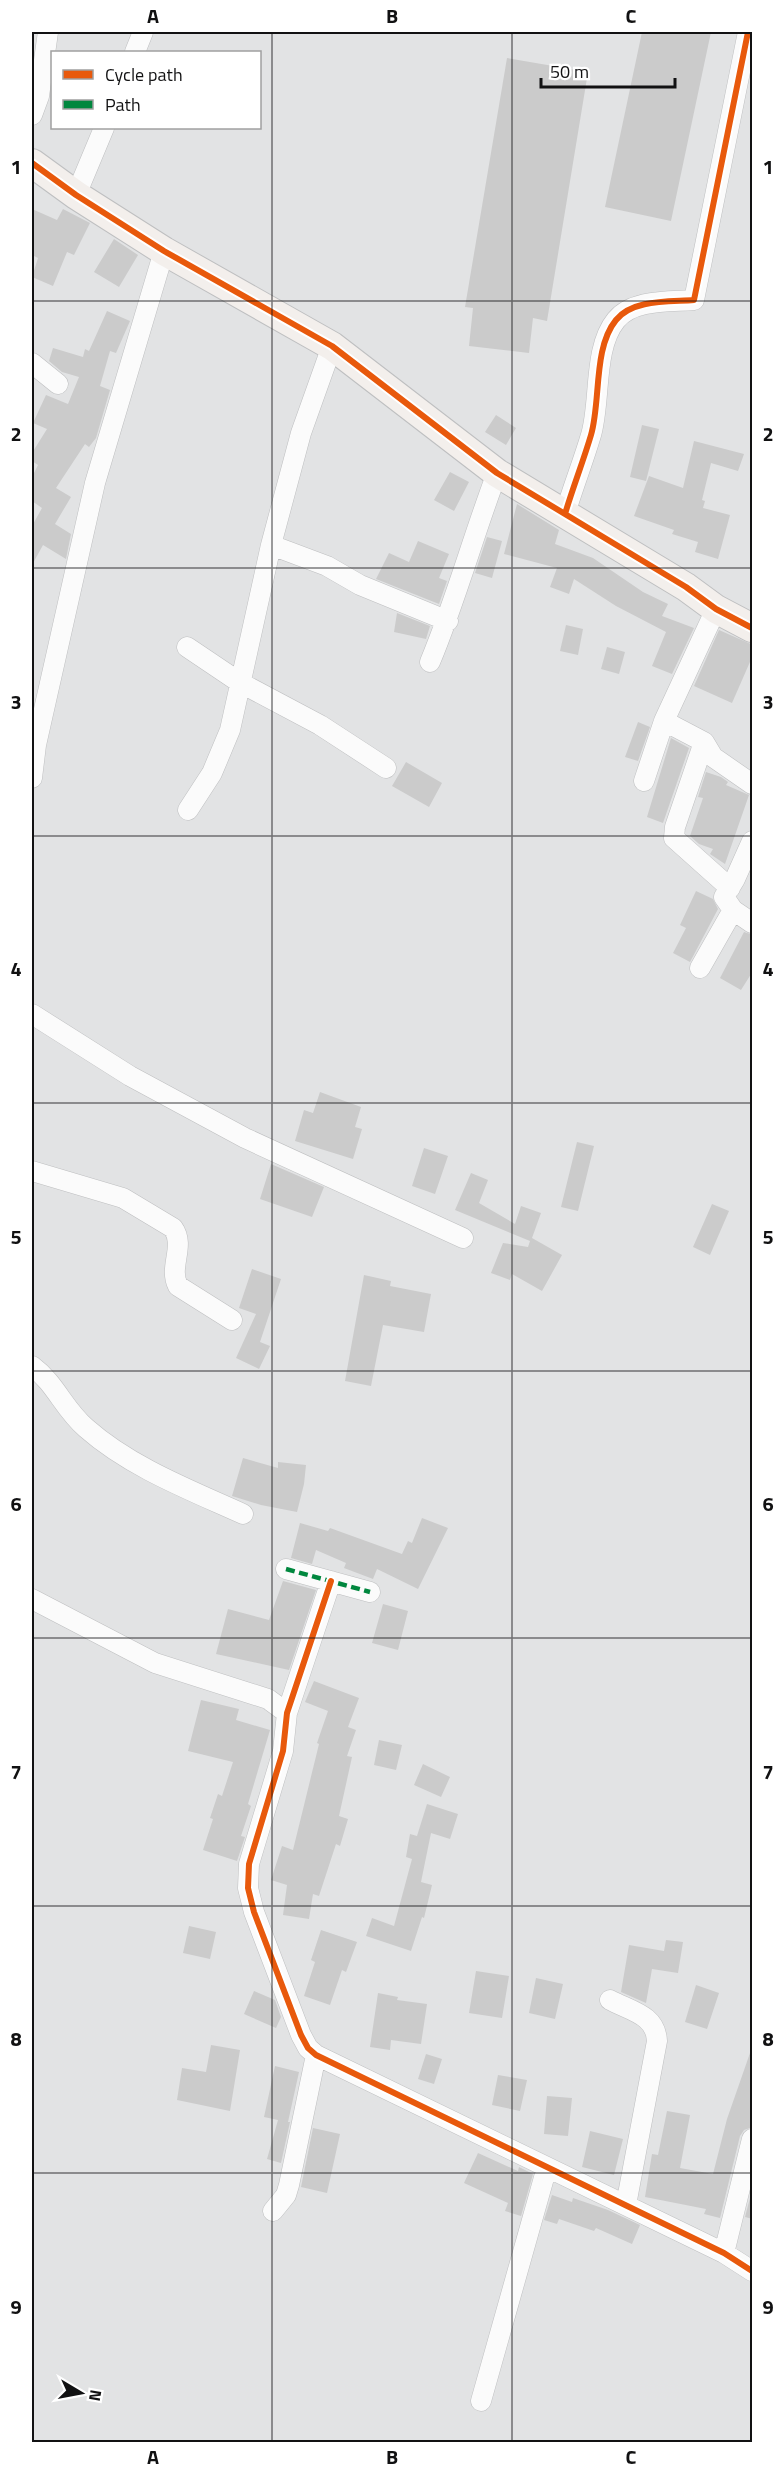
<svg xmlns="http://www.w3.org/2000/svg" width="784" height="2474" viewBox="0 0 784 2474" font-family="'Titillium Web',sans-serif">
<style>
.building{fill:#cbcbcb}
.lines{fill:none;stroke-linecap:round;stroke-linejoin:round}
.street-casing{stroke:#bebfc0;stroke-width:21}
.secondary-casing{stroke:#bebfc0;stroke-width:30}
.street{stroke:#fbfbfb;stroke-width:20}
.secondary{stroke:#f3efec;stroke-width:28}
.quiet{stroke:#00873e;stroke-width:4.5;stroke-dasharray:9 4.5;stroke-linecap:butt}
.cycleway-casing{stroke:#fff;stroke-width:10}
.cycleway{stroke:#e8590c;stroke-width:6}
.grid{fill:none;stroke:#111112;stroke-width:1.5;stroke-opacity:0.55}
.neatline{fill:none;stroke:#111112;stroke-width:2}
.grid-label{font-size:20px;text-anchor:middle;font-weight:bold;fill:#111112}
</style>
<rect width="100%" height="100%" fill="#e2e3e4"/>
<path class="building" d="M642,32h69l-40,189 -66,-14z
M507,58l81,14 -41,249 -14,-3 -4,35 -60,-7 4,-38 -8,-1z
M32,209l25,11 6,-11 27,14 -16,32 -7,-3 -14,34 -21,-9 6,-19 -6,-3z
M114,239l24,16 -19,32 -25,-15z
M107,311l23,10 -14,32 -6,-2 -10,35 10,4 -14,48 -7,9 -4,-3 -29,44 15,9 -16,27 16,10 -5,25 -23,-14 -11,20v-39l10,-18 -10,-7v-24l6,-12 -6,-4v-8l15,-24 -14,-6 13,-28 22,9 11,-27 -17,-5 -13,-11 4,-13 30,9 2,-8 4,2z
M496,415l20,13 -10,17 -21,-13z
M642,425l17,4 -13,52 -16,-4z
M694,441l50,13 -6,17 -27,-8 -9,37 3,1 -2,7 27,7 -12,44 -23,-7 3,-10 -26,-8 2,-4 -40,-14 15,-40 34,12z
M450,472l19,10 -15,29 -20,-11z
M517,504l42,26 -4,14 38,14 50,34 25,12 -6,12 32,12 -22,46 -20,-8 14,-34 -50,-26 -42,-27 -5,15 -19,-7 7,-19 -53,-14z
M487,537l15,4 -10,37 -17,-5z
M418,541l31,13 -10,24 8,3 -8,23 -63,-25 13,-26 20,9z
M397,613l33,13 -4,13 -32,-7z
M566,625l17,4 -5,26 -18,-4z
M719,630l34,15v10l-21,48 -38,-17z
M607,647l18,5 -6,22 -18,-5z
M638,722l12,5 -12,34 -13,-4z
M671,738l18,10 -26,75 -16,-6z
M406,762l36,21 -13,24 -37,-21z
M706,772l15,5 7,5 -2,3 23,10 -24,69 -15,-10 3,-5 -14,-5 -9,-8 13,-38 -5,-1z
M696,891l17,8 5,10 -28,53 -17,-9 13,-25 -6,-3z
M744,932l9,3v36l-12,19 -21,-12z
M320,1092l41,15 -6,20 7,2 -9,30 -58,-18 9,-31 9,3z
M577,1142l17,4 -16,65 -17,-4z
M424,1148l24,8 -13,38 -23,-8z
M271,1164l53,23 -12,30 -52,-18z
M471,1173l17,7 -9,23 36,21 6,-18 20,7 -9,25 30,17 -20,36 -30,-17 -2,6 -19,-7 12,-30 25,4 2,-6 -75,-31z
M712,1204l17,7 -19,44 -17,-8z
M252,1269l29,10 -21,63 10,4 -11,23 -23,-11 20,-44 -17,-6z
M364,1275l27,6 -1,5 41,8 -7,38 -41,-7 -12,61 -26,-5z
M243,1458l35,10v-6l28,3 -2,19 -7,28 -36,-7 -29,-9z
M422,1518l26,10 -30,61 -41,-20 -4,10 -29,-11 2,-5 -30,-13 -4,14 -21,-6 9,-35 28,8 2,-3 72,26 6,-13 4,2z
M283,1581l33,9 -27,80 -73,-16 12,-45 41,11z
M383,1604l25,7 -10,39 -26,-7z
M314,1681l45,17 -11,29 8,3 -9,26 5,1 -13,59 9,3 -8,27 -4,-2 -17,52 -6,-2 -4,25 -26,-4 4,-30 -16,-5 11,-34 11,4 26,-106 -2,-1 11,-32 -23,-9z
M201,1700l38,9 -3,11 34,10 -22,74 3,2 -10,30 4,1 -8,24 -34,-11 10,-31 -3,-1 8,-24 4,2 11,-34 -45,-11z
M379,1740l23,5 -6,25 -22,-5z
M423,1764l27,13 -9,20 -27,-12z
M427,1804l31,10 -8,25 -19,-6 -10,49 11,3 -8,33 -2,-1 -11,34 -45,-15 6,-18 22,8 18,-67 -6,-2 4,-23 7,2z
M189,1926l27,6 -6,27 -27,-6z
M321,1930l36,12 -11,30 -4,-2 -12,35 -26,-9 11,-34 -4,-2z
M666,1940l17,2 -5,31 -26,-4 -6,34 -25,-11 8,-47 35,6z
M476,1971l33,5 -7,42 -33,-5z
M536,1978l27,6 -8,35 -26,-6z
M696,1985l23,8 -12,36 -22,-7z
M254,1991l21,9 6,17 -5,11 -32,-14z
M378,1993l20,4 -1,3 30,4 -6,40 -30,-4 -1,10 -20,-3z
M211,2045l29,5 -10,61 -53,-11 5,-32 24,4z
M750,2053l3,1v73l-9,3 -4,6 -20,82 -16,-4 2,-5 -61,-12 7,-43 6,1 9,-44 23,4 -10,53 33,6 14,-55z
M426,2054l16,5 -8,25 -16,-5z
M275,2066l24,6 -11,50 -5,-1 7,1 -9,41 -14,-4 11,-39 -14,-3z
M498,2075l29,5 -7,31 -28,-6z
M547,2096l25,2 -4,38 -24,-2z
M313,2128l27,6 -13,59 -26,-6z
M590,2131l33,8 -9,36 -32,-8z
M478,2153l40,18 1,-4 14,7 -12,42 -16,-5 3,-8 -44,-20z
M753,2187v32l-8,-2z
M552,2195l20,7 1,-4 35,12 32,15 -8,19 -36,-16 -2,3 -35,-12 -2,5 -13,-4z"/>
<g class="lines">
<g class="street-casing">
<path id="street" d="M135,52l8,-20
M32,115l7,-19 9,-64
M76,195l28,-67
M32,363l26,21
M565,514c8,-27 18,-52 26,-79 10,-34 2,-87 25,-115 17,-21 53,-18 78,-20l54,-268
M271,545l56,21 33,19 88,36
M716,609l-52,112 40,21 9,15 39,27
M187,647l52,35 81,43 66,43
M430,662c26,-62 43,-126 67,-189
M704,742l-29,85 -1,11 56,50
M32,778l4,-33 59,-262 69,-232
M644,781l20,-60
M188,810l24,-37 18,-43 41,-185 30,-112 31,-87
M752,841l-17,38 -11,18 9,13 19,13
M700,968l33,-58
M32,1014l98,62 115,62 218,100
M32,1171l91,27 50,30c13,18 -5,39 5,58l54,34
M32,1366c24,18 31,42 54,62 44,39 104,62 157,86
M286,1569l84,23
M331,1581l-44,132 -4,38 -34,113 -1,24 6,24 47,123 7,13 8,7 408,198 28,18
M32,1599l123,64 113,36 19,14
M610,2000c21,11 46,15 47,41l-31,164
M273,2211l13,-16 3,-10 27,-130
M724,2253l28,-114
M481,2401l66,-234"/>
</g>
<g class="secondary-casing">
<path id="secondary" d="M32,163l44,32 88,56 168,95 165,127 189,114 30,22 36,19"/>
</g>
<use href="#street" class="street"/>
<use href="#secondary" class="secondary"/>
<path class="quiet" d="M286,1569l84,23"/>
<g class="cycleway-casing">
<path id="cycleway" d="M32,163l44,32 88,56 168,95 165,127 189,114 30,22 36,19
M565,514c8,-27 18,-52 26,-79 10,-34 2,-87 25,-115 17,-21 53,-18 78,-20l54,-268
M331,1581l-44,132 -4,38 -34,113 -1,24 6,24 47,123 7,13 8,7 408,198 28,18"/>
</g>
<use href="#cycleway" class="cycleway"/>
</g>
<path class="grid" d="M272,32v2410M512,32v2410M32,301h720M32,568h720M32,836h720M32,1103h720M32,1371h720M32,1638h720M32,1906h720M32,2173h720"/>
<rect width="784" height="2474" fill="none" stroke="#ffffff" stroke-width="66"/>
<rect x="51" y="51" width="210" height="78" fill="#ffffff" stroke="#a0a0a0" stroke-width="1.5"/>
<rect x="63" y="70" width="30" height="9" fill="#e8590c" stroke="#a0a0a0" stroke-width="1.5"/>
<text x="105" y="81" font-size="18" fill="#111112">Cycle path</text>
<rect x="63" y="100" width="30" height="9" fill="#00873e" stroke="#a0a0a0" stroke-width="1.5"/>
<text x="105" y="111" font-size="18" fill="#111112">Path</text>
<g transform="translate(81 2393) rotate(100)" stroke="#ffffff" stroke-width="4.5" paint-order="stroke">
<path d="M0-4.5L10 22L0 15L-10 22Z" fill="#111112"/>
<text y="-9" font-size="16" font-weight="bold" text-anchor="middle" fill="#111112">N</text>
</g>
<path d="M541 78v9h134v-9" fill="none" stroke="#111112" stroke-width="3"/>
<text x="550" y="78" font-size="18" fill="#111112" stroke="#ffffff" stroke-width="4.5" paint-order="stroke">50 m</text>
<rect x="33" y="33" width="718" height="2408" class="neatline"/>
<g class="grid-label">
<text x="153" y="23">A</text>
<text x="392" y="23">B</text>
<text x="631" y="23">C</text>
<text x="16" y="174">1</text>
<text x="768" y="174">1</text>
<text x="16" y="441">2</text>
<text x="768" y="441">2</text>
<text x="16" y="709">3</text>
<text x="768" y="709">3</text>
<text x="16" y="976">4</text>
<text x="768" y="976">4</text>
<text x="16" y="1244">5</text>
<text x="768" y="1244">5</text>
<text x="16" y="1511">6</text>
<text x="768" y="1511">6</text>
<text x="16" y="1779">7</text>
<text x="768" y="1779">7</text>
<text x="16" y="2046">8</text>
<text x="768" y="2046">8</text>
<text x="16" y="2314">9</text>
<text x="768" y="2314">9</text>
<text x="153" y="2464">A</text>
<text x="392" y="2464">B</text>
<text x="631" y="2464">C</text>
</g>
</svg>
